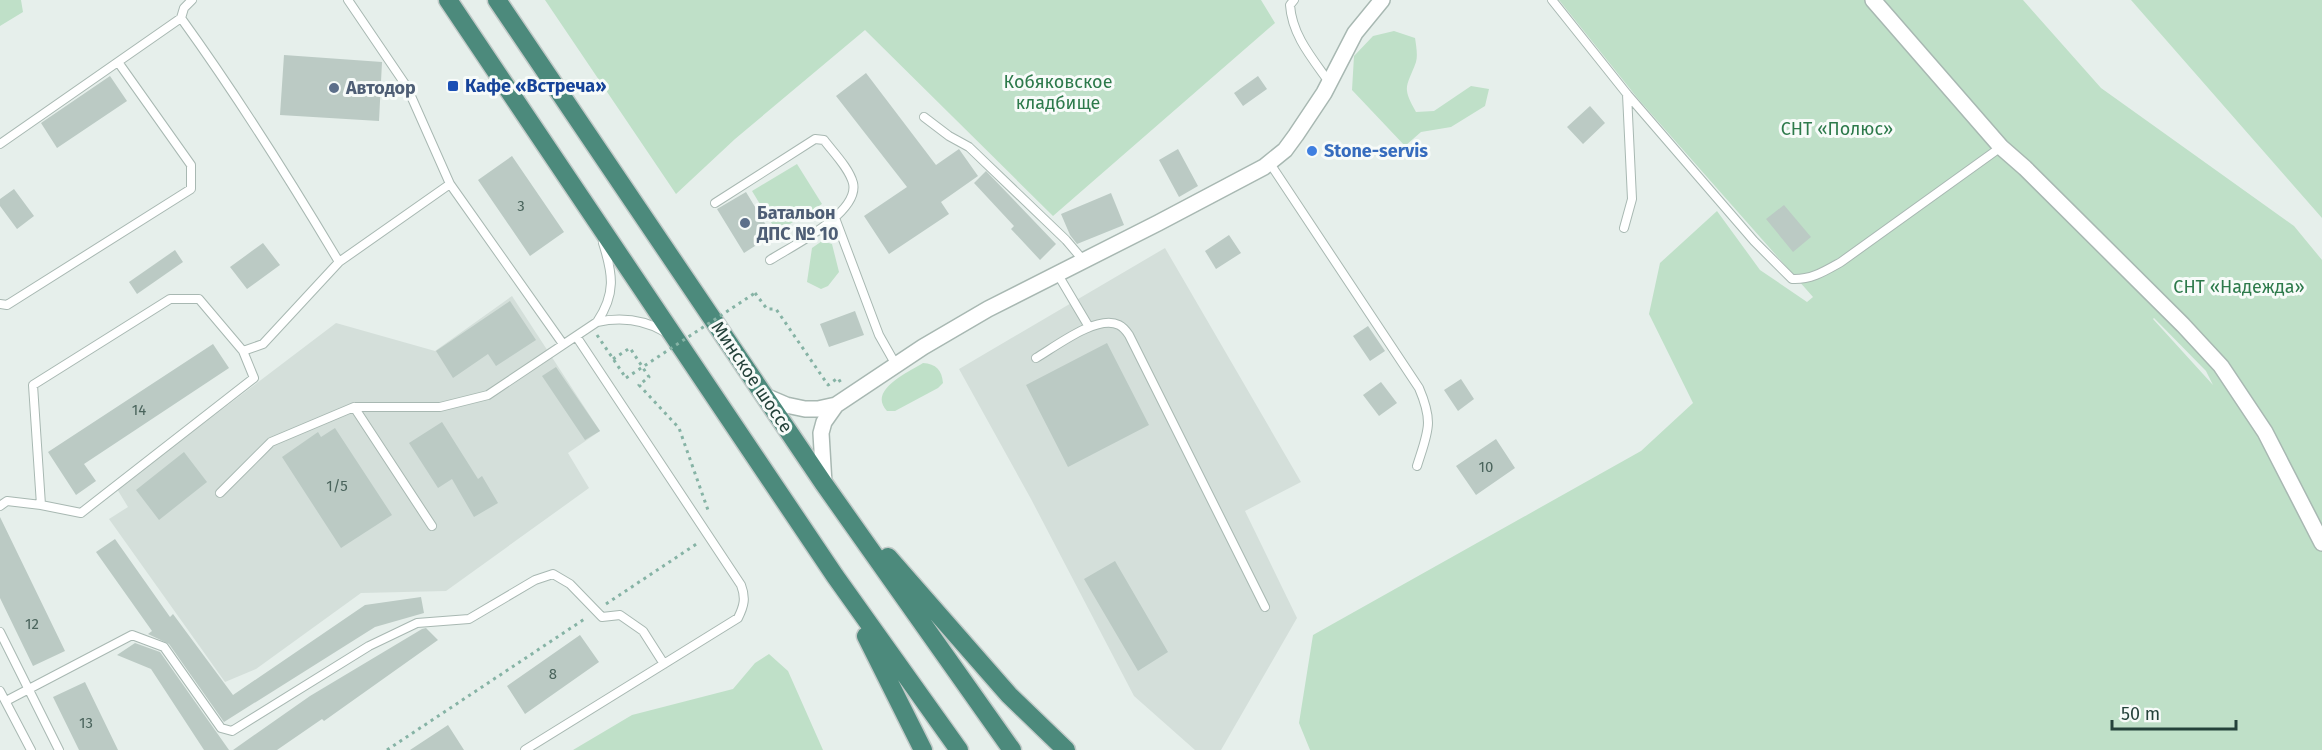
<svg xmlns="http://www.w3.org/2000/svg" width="2322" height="750" viewBox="0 0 2322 750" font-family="'Fira Sans',sans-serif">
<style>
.built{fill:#d4dfda}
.green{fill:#bfe0c8;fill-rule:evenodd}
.building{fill:#bbcac4}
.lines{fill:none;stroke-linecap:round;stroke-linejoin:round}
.service-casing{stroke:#a8b8b2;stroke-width:10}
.minor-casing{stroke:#a8b8b2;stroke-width:18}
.trunk-casing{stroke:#c2cac8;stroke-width:21}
.path{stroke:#86b3a5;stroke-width:3;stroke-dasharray:3 4.5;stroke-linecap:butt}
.service{stroke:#fff;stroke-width:8}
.minor{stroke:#fff;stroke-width:15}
.trunk{stroke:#4c8a7c;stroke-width:18}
.path-bridge{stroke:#86b3a5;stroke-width:3;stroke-dasharray:3 4.5;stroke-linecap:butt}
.transit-dot{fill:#1a4fb4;stroke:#f7fbf9;stroke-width:2}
.service-dot{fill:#5c6f8a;stroke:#f7fbf9;stroke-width:2}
.shop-dot{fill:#3f7fe0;stroke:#f7fbf9;stroke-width:2}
.labels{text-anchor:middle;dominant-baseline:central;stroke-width:6;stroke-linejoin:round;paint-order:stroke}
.number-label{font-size:15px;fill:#4a645c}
.park-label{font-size:18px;fill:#2d7a4b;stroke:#f7fbf9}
.transit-label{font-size:18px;font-weight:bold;fill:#164399;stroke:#f7fbf9;text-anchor:start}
.service-label{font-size:18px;font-weight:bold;fill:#4e5e75;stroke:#f7fbf9;text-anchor:start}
.shop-label{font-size:18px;font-weight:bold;fill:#366cbe;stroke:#f7fbf9;text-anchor:start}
.street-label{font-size:18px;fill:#24423a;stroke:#f7fbf9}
</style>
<rect width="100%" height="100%" fill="#e6efeb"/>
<path class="built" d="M1165,248l136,234 -56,29 52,107 -76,132h-26l-61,-54 -103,-197 -72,-130z
M512,296l88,135 -32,22 21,35 -143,103 -85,2 -105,76 -31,13 -116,-163 19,-12 -11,-18 219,-166 99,28z"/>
<path class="green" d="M0,0h21l2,12 -23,14z
M545,0h716l14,23 -222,193 -188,-186 -130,109 -59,55z
M1559,0h464l78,88 193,138 28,34v490h-1012l-11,-27 14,-88 328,-184 52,-48 -44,-89 11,-51 57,-52 43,59 47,32 6,-5 -174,-197zM2154,318l52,53 7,14 -60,-66z
M2131,0h191v218z
M1394,31l21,7c1,7 3,17 1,24 -9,25 -15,24 0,50l18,-1 37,-25 18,3 -4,17 -34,21 -30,5 -16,14 -53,-56 2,-34 19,-20z
M797,164l25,40 -45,28 -25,-41z
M822,241l10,3 7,28 -11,14 -7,3 -14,-7 5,-34z
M923,363c13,1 19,7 20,20l-5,5 -43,23h-8c-20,-21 22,-39 36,-48z
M769,654l19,17 35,79h-250l59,-35 101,-26 22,-26z"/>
<path class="building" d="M284,55l98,7 -3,59 -99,-6z
M866,73l70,92 23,-16 19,27 -37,26 8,12 -60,40 -25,-38 43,-29 -71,-91z
M110,76l17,25 -70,47 -16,-25z
M1258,76l9,13 -24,17 -9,-13z
M1590,106l15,17 -22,21 -16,-17z
M1178,149l20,37 -19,11 -20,-37z
M512,156l52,76 -34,24 -52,-76z
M986,171l70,73 -16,16 -29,-31 3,-3 -40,-43z
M14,189l20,27 -17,13 -17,-23v-7z
M746,192l26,43 -28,18 -27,-44z
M1111,193l13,32 -47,19 -7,-9 -9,-21z
M1784,205l27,32 -18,15 -27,-33z
M1229,235l12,18 -25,16 -11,-18z
M263,243l17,22 -33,24 -17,-22z
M175,250l8,12 -46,32 -8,-12z
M510,301l26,39 -40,26 -8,-12 -35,24 -17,-27z
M855,311l9,24 -35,12 -9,-23z
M1368,326l17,25 -15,10 -17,-25z
M1107,343l42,82 -81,42 -42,-82z
M213,344l16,24 -145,96 12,17 -20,14 -28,-43z
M556,367l44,64 -15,9 -43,-64z
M1461,379l13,20 -16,12 -14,-21z
M1381,382l16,21 -18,13 -16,-21z
M442,422l36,57 4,-3 16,27 -24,14 -22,-38 -14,9 -29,-45z
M335,428l57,87 -51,33 -59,-91 36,-25 3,5z
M1496,439l19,29 -39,27 -20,-29z
M184,452l23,30 -48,38 -23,-30z
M0,517l65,134 -32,15 -33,-68z
M115,539l55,78 3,-3 60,81 132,-90 56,-8 3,16 -49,14 -151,95 -55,-78 -21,-10 4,-3 -56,-79z
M1115,561l53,91 -30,19 -54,-92z
M426,628l12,12 -114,81 -2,-2 -45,31h-44l77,-54 112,-67z
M580,635l19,27 -74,52 -18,-28z
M135,643l25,9 69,98h-25l-53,-81 -34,-14z
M85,682l33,68h-39l-26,-53z
M448,725l16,25h-54z"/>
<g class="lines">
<g class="service-casing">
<path id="service" d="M348,0l59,87 43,97 113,160
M1294,0l-4,5c2,30 22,53 39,77
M1552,0l75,94 127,147 38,38c19,1 33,-8 49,-17l160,-115
M181,18l3,-10 8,-8
M924,117l25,19 20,11 97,93 17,20
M0,144l181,-126c57,79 108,160 158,244l-76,82 -20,7 -44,-52h-29l-137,86 8,120 -34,-4 -7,5
M1269,162l150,226c15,35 9,43 -2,78
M715,203l100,-64 9,1c9,12 25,28 29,43 7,30 -61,63 -83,77
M835,218l44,117 17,30
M1624,228l8,-29 -5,-105
M339,262l111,-78
M1057,273l32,54
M0,304l7,1 184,-116v-24l-73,-103
M597,322c24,-5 46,-3 68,10
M1036,358c19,-11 61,-44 83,-33 4,2 8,7 10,10l136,272
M354,407l78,119
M220,493l51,-51 83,-35h86l48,-12 109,-73c19,-28 16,-48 6,-79
M41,505l40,8 173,-135 -11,-27
M0,632l59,118
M0,691l31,59
M6,701l126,-66 32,12 57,81 11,3 137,-85 48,-23 52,-4 66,-39 18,-6 17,10 32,33 18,-2 23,16 21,33
M525,750l213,-132c6,-12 8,-20 3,-33l-165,-249"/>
</g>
<g class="minor-casing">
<path id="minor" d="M1873,0l128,147 24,21 158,157 38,41 44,66 57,111
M765,396l21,9 19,4h13l18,-4 87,-58 65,-38 170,-86 106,-56 21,-17 11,-15 28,-42 31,-60 27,-33
M824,484l-3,-51 3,-11 12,-17"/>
</g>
<g class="trunk-casing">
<path id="trunk" d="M448,0l387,576 124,174
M497,0l327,484 188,266
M888,557l121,138 57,55
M866,636l57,114"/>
</g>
<path class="path" d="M755,293l12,16h9l52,76 10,-7 3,5
M597,335l29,43
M613,359l17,-11 19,29 -10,8 40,43 30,85
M606,604l92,-61
M387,750l199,-132"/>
<use href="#service" class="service"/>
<use href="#minor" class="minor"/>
<use href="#trunk" class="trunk"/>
<path class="path-bridge" d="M626,378l129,-85"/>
</g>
<rect class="transit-dot" x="447" y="80" width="12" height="12" rx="3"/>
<g class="service-dot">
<circle cx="334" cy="88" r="6"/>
<circle cx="745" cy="223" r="6"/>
</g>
<circle class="shop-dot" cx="1312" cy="151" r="6"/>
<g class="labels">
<g class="number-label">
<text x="521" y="206">3</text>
<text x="139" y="410">14</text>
<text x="1486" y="467">10</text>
<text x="337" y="486">1/5</text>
<text x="32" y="624">12</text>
<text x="553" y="674">8</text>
<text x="86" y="723">13</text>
</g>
<g class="park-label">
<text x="1058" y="82">Кобяковское<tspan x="1058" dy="21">кладбище</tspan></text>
<text x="1837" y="129">СНТ «Полюс»</text>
<text x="2239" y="287">СНТ «Надежда»</text>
</g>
<g class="transit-label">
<text x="465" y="86">Кафе «Встреча»</text>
</g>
<g class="service-label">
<text x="346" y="88">Автодор</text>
<text x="757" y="213">Батальон<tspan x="757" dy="21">ДПС № 10</tspan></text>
</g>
<g class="shop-label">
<text x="1324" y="151">Stone-servis</text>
</g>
<g class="street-label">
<text transform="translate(752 377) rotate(56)">Минское шоссе</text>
</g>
</g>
<path d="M2112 720v9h124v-9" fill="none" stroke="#24423a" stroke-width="3"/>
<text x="2121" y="720" font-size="18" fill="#24423a" stroke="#f7fbf9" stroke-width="4.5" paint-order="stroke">50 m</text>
</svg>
